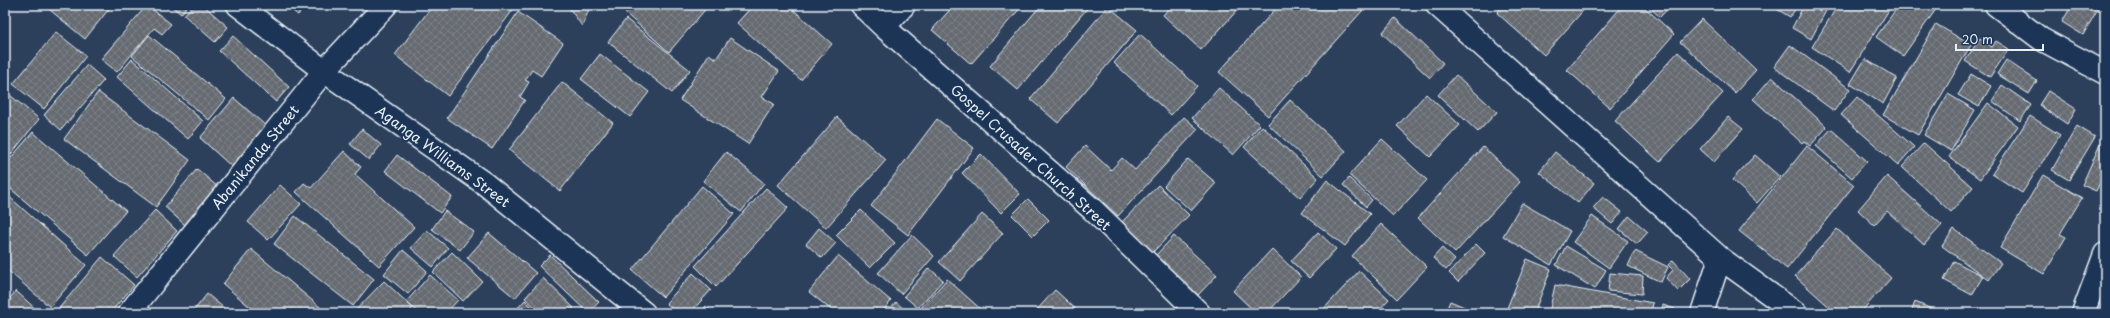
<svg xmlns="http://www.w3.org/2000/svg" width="2110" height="318" viewBox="0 0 2110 318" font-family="'Playpen Sans',sans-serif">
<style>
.building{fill:url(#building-cross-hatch);stroke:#e8f1f8}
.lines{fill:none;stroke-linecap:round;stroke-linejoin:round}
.street-casing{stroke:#e8f1f8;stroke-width:25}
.street{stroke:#1d3557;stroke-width:22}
.labels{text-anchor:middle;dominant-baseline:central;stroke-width:4;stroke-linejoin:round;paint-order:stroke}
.street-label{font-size:14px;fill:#e8f1f8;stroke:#1d3557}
</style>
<defs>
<pattern id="building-cross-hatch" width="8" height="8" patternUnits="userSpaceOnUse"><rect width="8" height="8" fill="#666b71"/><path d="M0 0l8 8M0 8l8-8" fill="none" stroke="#7c8186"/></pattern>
</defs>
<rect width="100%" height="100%" fill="#2c405c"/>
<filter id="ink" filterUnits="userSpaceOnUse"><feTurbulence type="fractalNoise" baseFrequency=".025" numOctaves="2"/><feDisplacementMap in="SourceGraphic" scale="8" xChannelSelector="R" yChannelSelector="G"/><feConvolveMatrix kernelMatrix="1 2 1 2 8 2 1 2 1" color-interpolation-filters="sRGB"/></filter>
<g filter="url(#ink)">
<path class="building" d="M44,5h68l-27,34z
M147,5l24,19 -9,10 -8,-6 -37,44 -16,-13z
M170,5h18l-7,9z
M193,5h10l25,22 -13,15 -31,-27z
M285,5h21l-8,10z
M433,5l83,1 -68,90 -53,-41z
M567,5h24l-9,21z
M632,5h77l-40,47 -44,-39z
M753,5h35l44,39 -31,36 -64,-57z
M954,5h69l-52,59 -39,-34z
M1041,5h49l-72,85 -28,-24z
M1172,5h70l-41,45 -38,-35z
M1279,5h79l5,5 -95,106 -49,-44z
M1503,5h85l-44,50 -47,-42z
M1623,5h19l32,29 -64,74 -43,-38z
M1647,5h24l-11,12z
M1770,5h28l-8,12z
M1804,5h25l-18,34 -19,-11z
M1838,5h54l-42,67 -38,-25z
M1899,5h40l-36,51 -27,-19z
M2072,5h28l-17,30 -21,-13z
M1108,6l29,24 -79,93 -28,-24z
M518,12l45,31 -22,33 -9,-6 -7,10 4,2 -9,15 5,3 -33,49 -45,-31z
M1395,18l48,45 -13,15 -48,-45z
M626,19l64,51 -18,23 -64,-51z
M1702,19l54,51 -21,23 -55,-51z
M1936,24l35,21 -53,90 -35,-20z
M56,32l30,24 -42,53 -31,-25z
M1140,34l57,52 -26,29 -57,-52z
M149,35l77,64 -17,21 -77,-64z
M233,36l56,51 -13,15 -57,-51z
M730,38l49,33 -17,26 12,7 -26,40 -68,-44 29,-46 7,5z
M1980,38l12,9 4,-6 13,8 -19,28 -25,-16z
M1790,45l60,44 -16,22 -60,-44z
M1678,52l45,41 -63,69 -45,-41z
M600,54l49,38 -19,25 -49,-38z
M132,59l71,62 -15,18 -71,-62z
M1865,59l32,19 -14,26 -33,-20z
M2006,60l31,21 -8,13 -32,-20z
M87,65l17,15 -43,50 -17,-15z
M1971,74l20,12 -12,21 -21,-12z
M1456,75l41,37 -19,20 -40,-37z
M1772,77l55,50 -17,19 -6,-5 -2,2 -49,-44z
M562,82l51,41 -53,68 -51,-41z
M2002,85l29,20 -11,16 -28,-20z
M1219,88l41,37 -27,30 -41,-37z
M5,91l34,28 -34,43z
M2048,91l28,18 -9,15 -28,-19z
M98,92l92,68 -34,47 -92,-68z
M1426,94l34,31 -30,32 -33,-31z
M1948,94l27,16 -24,41 -27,-16z
M1857,97l57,50 -16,18 -57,-50z
M234,98l32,28 -34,41 -32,-29z
M1290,100l56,51 -23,25 -55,-52z
M1988,103l30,23 -38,53 -31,-22z
M2030,116l30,19 -38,58 -30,-19z
M837,117l49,43 -60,68 -48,-43z
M1184,117l14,12 -80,87 -52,-49 19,-21 26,24 11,-12 13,12z
M1728,117l15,12 -29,33 -14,-13z
M937,119l37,29 -66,87 -37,-29z
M1262,126l56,52 -18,20 -56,-51z
M2077,126l18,11 -26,43 -17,-10z
M362,129l19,16 -12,15 -19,-16z
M1831,129l36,32 -15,17 -36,-32z
M33,132l93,79 -38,44 -83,-71v-19z
M2105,133v39l-9,19 -14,-6z
M1382,139l45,41 -34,36 -44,-41z
M1924,143l49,44 -22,25 -49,-45z
M1807,146l47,39 -67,84 -48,-38z
M1483,147l37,35 -65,71 -37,-35z
M344,151l17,16 -6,7 59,53 -35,39 -83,-74 8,-9 7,5z
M726,152l38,31 -23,29 -38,-31z
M1555,152l39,31 -16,20 -39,-31z
M981,154l39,40 -19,19 -39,-40z
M397,155l55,42 -12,16 -55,-42z
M1755,155l25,22 -23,26 -25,-23z
M1188,159l28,24 -25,28 -27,-25z
M197,169l22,19 -33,38 -21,-19z
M2043,175l39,23 -22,36 6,3 -22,37 -44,-26z
M1887,176l55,49 -18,20 -37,-34 -13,14 -16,-15z
M1349,178l23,22 -6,7 -23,-22z
M1327,180l43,34 -25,32 -43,-33z
M280,185l21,19 -33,36 -20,-18z
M1158,185l31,30 -36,37 -31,-30z
M702,186l32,28 -71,83 -31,-27z
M766,188l22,20 -72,79 -21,-21z
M5,193l81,72 -36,42 -45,-39z
M1603,197l19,15 -10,12 -19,-16z
M1028,199l21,21 -16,16 -21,-21z
M1522,203l48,28 -19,34 -48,-29z
M155,210l22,21 -40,46 -23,-21z
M861,210l34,33 -25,25 -34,-33z
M445,211l29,21 -14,18 -28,-21z
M982,214l21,19 -43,48 -21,-19z
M295,216l79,63 -21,27 -79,-62z
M1592,216l36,25 -19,27 -36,-26z
M1629,216l19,16 -11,12 -18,-15z
M1381,224l46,43 -30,32 -45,-43z
M819,228l17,15 -14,15 -16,-14z
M1837,229l54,49 -31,35h-24l-41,-37z
M1954,229l47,34 -12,17 -47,-34z
M427,230l21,18 -15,19 -22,-19z
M1318,232l18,17 -27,29 -18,-17z
M489,233l47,40 -21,25 -48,-40z
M912,235l22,21 -33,38 -23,-21z
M1174,236l43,39 -19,20 -43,-39z
M1476,244l9,9 -27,29 -9,-9z
M1566,246l40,24 -11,19 -39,-24z
M1442,248l13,12 -9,10 -13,-12z
M251,249l76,64h-70l-34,-29z
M1272,249l29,28 -34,36h-11l-23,-22z
M403,250l24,21 -19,23 -24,-20z
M1635,251l33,16 -7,15 -33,-16z
M452,252l30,29 -19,20 -30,-29z
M550,255l49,47 -11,11 -49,-47z
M838,256l53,45 -9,12h-47l-26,-21z
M102,257l32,28 -24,28h-55z
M1527,259l24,10 -17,44h-29z
M1673,260l17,19 -12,12 -12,-13 7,-8 -5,-5z
M1954,261l29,15 -11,19 -28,-15z
M929,268l14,12 -25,28 -14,-12z
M1359,271l30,28 -13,14h-56z
M693,273l18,17 -21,23h-13l-11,-10z
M1610,273l33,3 -1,18 -34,-3z
M430,275l28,25 -12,13h-27l-13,-11z
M543,278l31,30 -5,5h-28l-16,-15z
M947,279l38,34h-59l-5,-5z
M384,281l29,27 -5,5h-15l-4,-3 -3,3h-33z
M1555,285l98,18 -2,10h-102z
M1055,290l25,23h-46z
M16,291l24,22h-35v-9z
M207,294l23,19h-38z
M525,300l13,13h-21l-2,-2z
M1450,301l29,12h-34z
M896,302l9,8 -2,3h-16z
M1915,302l24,10v1h-28z
M1663,305l12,4 -1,4h-13z
M706,306l7,7h-13z"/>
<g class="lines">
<g class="street-casing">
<path id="street" d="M238,5l86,66 161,113 159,129
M861,5l23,22 208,182 107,104
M1437,5l283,253 76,55
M1996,5l45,34 64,34
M884,27l20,-22
M129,313l195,-242 62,-66
M1702,313l18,-55
M2083,313l22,-59"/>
</g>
<use href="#street" class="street"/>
</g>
</g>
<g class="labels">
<g class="street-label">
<text transform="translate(443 156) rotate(36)">Aganga Williams Street</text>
<text transform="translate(255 157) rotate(-51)">Abanikanda Street</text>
<text transform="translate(1031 157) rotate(42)">Gospel Crusader Church Street</text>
</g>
</g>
<rect width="2110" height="318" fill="none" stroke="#1d3557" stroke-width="20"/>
<rect x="10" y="10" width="2090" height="298" fill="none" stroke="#e8f1f8" stroke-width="1.5" filter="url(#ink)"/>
<path d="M1956 44v6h87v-6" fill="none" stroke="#e8f1f8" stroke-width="2"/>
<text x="1962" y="44" font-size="12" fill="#e8f1f8" stroke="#1d3557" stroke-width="3" paint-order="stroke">20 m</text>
</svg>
